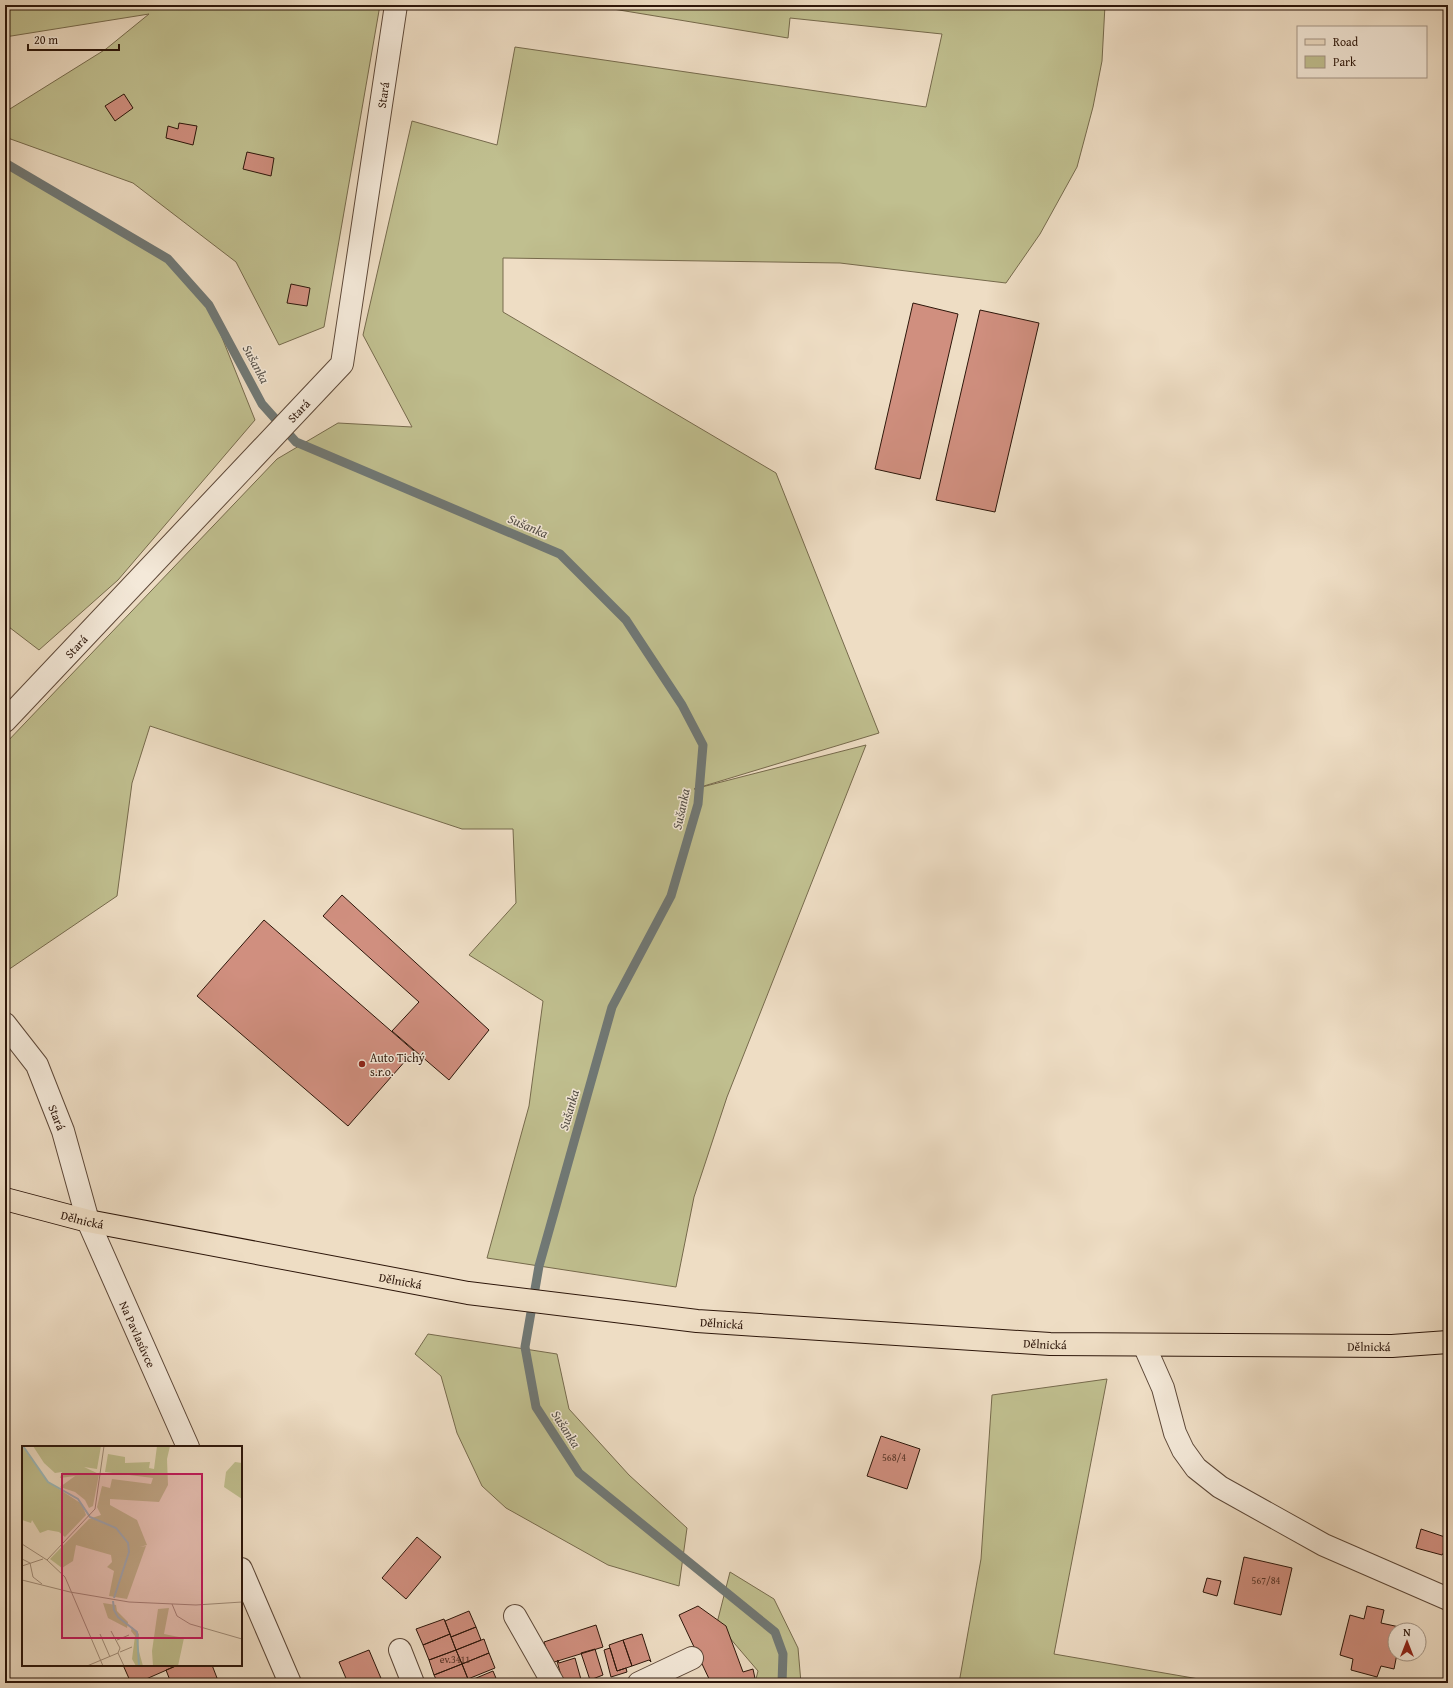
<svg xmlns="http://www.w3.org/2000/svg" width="1453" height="1688" viewBox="0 0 1453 1688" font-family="'Gentium Book Plus',serif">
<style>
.green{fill:#c0bf8f;stroke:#766a4c}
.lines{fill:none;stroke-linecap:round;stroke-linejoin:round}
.stream{stroke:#707875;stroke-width:9}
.building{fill:#d08f7f;stroke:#2d160a}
.minor-casing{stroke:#5d4838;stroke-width:24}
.major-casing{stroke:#2d160a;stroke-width:24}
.path{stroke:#2d160a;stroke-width:2.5;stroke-dasharray:1 2;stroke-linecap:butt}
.minor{stroke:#f4e9d9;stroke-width:22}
.major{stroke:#eeddc4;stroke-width:22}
.poi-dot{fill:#8f2418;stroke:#f4e9d9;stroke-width:1.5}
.labels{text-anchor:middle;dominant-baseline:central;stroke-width:3;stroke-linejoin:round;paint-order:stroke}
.number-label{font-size:10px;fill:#563427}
.street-label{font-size:12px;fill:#2d160a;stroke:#f4e9d9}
.poi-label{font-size:12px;fill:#2d160a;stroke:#f4e9d9;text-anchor:start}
.water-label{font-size:13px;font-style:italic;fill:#544f48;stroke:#f4e9d9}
.inset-river{fill:none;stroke:#9cbabc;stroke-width:2}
.inset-road{fill:none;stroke:#a18d7a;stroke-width:1}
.view{fill:#c2185b;fill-opacity:0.15;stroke:#c2185b;stroke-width:2}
.inset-edge{fill:none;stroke:#2d160a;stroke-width:2}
</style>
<rect width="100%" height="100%" fill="#eeddc4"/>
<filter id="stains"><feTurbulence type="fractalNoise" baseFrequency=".005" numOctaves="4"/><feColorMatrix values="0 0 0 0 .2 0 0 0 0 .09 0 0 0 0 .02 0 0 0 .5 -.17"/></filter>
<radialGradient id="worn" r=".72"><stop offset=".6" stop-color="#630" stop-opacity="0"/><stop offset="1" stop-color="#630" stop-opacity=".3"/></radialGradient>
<path class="green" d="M5,5h375l-56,322 -45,18 -43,-83 -103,-79 -128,-46v-25l101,-63 43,-35 -144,23z
M589,5h516l-3,56 -9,46 -16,60 -37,67 -34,49 -166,-20 -337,-5v54l273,161 103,260 -185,56 172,-44 -139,352 -33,100 -18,90 -189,-29 42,-152 14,-105 -74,-46 47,-52 -3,-74h-51l-312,-103 -18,57 -15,113 -112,76v-228l272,-285 61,-36 74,4 -49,-92 49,-214 85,24 18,-98 411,60 16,-73 -152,-16 -2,20z
M5,163l163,96 41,46 46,115 -137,160 -79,70 -34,-26z
M428,1334l129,20 12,55 60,66 58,53 -8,58 -71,-21 -102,-57 -24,-22 -25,-53 -16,-57 -26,-22z
M1107,1379l-53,275 168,29h-263l22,-124 11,-164z
M730,1572l44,27 24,49 3,35h-46l3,-12 -41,-48z"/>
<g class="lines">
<path class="stream" d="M5,163l163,96 41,46 53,99 34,38 264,112 66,66 56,85 21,40 -5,59 -27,92 -59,111 -73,259 -14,81 11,60 43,66 196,159 8,22 -1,29"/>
</g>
<path class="building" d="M124,94l9,14 -18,13 -10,-15z
M179,123l18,3 -4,19 -27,-7 2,-12 10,3z
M247,152l27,6 -3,18 -28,-7z
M291,284l19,4 -3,18 -20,-3z
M913,303l45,11 -38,165 -45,-10z
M980,310l59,13 -44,189 -59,-12z
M342,895l147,135 -40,50 -57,-49 27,-29 -96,-86z
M264,920l150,131 -66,75 -151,-130z
M881,1436l39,13 -13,40 -40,-13z
M1421,1529l27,9v15l-4,-1 -2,3 -26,-7z
M417,1537l24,20 -35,42 -24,-21z
M1244,1557l48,11 -11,47 -47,-11z
M1207,1578l14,3 -4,15 -14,-4z
M698,1606l28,20 17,46 10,-3 3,14h-45l-32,-68z
M1367,1606l17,4 -3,13 23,5 -1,2h-8v24h2l-3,15 -13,-3 -4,11 -26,-7 2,-11 -13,-4 10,-40 14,4z
M469,1611l7,16 -25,10 -6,-16z
M444,1619l6,15 -27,11 -7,-16z
M596,1625l7,22 -52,16 -7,-21z
M476,1627l5,13 -25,10 -5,-13z
M450,1634l6,16 -27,10 -6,-15z
M642,1634l9,28 -2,-2 -17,6 -9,-26z
M484,1639l5,14 -27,11 -6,-14z
M623,1640l9,26 -15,5 -8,-26z
M610,1648l7,23 9,-3 1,4 -16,5 -7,-27z
M595,1649l8,26 -13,5 -9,-27z
M369,1650l14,33h-35l-9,-21z
M456,1650l6,14 -28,11 -5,-15z
M489,1653l6,15 -27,11 -6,-15z
M575,1658l7,25h-19l-6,-22 1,-1 1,3z
M462,1664l6,15 -10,4h-20l-4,-8z
M123,1665h55l-41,18h-6z
M178,1665h34l5,13 -11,5h-35l-5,-13z
M493,1671l5,12h-28l-1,-2z"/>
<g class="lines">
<g class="minor-casing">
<g id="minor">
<path id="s1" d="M5,721l337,-357 54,-359"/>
<path id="s2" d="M5,1024l32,41 26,66 25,90 100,226"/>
<path d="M1144,1345l19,43 12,45 8,17 13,18 24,19 104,58 124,54"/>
<path d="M241,1569l49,114"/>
<path d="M515,1616l38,67"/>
<path d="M400,1650l13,33"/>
<path d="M639,1683l53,-25"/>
</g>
</g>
<g class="major-casing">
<g id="major">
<path id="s3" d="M5,1199l83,22 380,72 229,28 353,23 342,2 56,-4"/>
</g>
</g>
<path class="path" d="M652,6l1,-1"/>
<use href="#minor" class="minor"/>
<use href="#major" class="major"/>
</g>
<circle class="poi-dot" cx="362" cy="1064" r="4"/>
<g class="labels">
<g class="number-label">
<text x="894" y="1457">568/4</text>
<text x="1266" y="1580">567/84</text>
<text x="455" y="1659">ev.3411</text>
</g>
<g class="street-label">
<text stroke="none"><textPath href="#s1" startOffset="763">Stará</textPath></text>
<text stroke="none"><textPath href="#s1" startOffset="427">Stará</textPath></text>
<text stroke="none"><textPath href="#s1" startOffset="103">Stará</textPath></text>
<text stroke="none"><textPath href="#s2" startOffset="108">Stará</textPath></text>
<text stroke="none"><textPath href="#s3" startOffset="80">Dělnická</textPath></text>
<text stroke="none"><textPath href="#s3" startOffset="404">Dělnická</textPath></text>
<text stroke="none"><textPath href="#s3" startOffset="728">Dělnická</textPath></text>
<text stroke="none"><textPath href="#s2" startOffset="340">Na Pavlasůvce</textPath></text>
<text stroke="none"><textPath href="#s3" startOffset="1052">Dělnická</textPath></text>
<text stroke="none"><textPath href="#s3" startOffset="1376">Dělnická</textPath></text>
</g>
<g class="poi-label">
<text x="370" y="1057">Auto Tichý<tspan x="370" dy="14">s.r.o.</tspan></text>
</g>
<g class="water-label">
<text transform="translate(256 364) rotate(62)">Sušanka</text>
<text transform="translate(528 526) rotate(23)">Sušanka</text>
<text transform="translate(681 809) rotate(-78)">Sušanka</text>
<text transform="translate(569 1110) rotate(-74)">Sušanka</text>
<text transform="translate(566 1429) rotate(57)">Sušanka</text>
</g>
</g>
<g transform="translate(22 1446)">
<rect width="220" height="220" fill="#eeddc4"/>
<path d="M0,0l26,36 34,22 4,11 -21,22 -6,-5 -11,-2 -8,3 -8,-13 -1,3 -9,-3zM11,0h68l-4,23 -13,-2 15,7 -6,32 -4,2 -4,-8 -10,-8 -15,-5 15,-11 -15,2 2,-6 -7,1 -11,-10zM135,0h13l-3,13 1,26 -9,17 -49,-3v6l27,15 10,25 -7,2 6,-1 -19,53 -18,-3 5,-25 -7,-4 5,-5 -1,-7 -35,-10 -3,16 -11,7 -12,-9 39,-40 12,-4 -4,-8 5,-21 8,2 2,-9 39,5 2,-6 -48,-6 3,-18 17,3v6l25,-1 -1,6 5,1zM213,16l7,1v36l-18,-12 2,-15zM81,157l13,2 1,6 11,11 -1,6 -19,-10zM147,162l-5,26 20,4 -6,28h-25l-1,-15 6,-42zM110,181l7,7 -1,14 5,18h-7l-4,-7 3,-23 -4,-5z" fill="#c0bf8f"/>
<path class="inset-river" d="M1,0l25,36 30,17 12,18 26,11 12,15 1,9 -15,46M91,155l1,9 4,7 19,15 2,34"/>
<path class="inset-road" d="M0,98l25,16 48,-51 9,-63M0,113l8,4 3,14 9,7M25,114l18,17 38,89M0,120l21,-7M0,134l48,12 59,10 67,3 46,-3M150,158l5,12 13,8 52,15M89,185l9,17 -2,5M78,188l10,23M95,194l12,-5M98,206l12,-5M65,220l31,-13 6,13"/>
<path class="view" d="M40,28h140v164h-140z"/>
<rect width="220" height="220" class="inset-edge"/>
</g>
<rect width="1453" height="1688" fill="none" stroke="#eeddc4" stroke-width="20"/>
<rect x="6" y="6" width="1441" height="1676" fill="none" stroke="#2d160a" stroke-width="2"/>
<rect x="10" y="10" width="1433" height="1668" fill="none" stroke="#2d160a"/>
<rect x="1297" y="26" width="130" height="52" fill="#f4e9d9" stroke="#a49586"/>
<rect x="1305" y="39" width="20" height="6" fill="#eeddc4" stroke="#a49586"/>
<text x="1333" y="46" font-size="12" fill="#2d160a">Road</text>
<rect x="1305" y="56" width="20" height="12" fill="#c0bf8f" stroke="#a49586"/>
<text x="1333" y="66" font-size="12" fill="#2d160a">Park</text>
<g transform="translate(1407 1642)"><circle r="19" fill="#f4e9d9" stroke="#a49586"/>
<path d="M0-3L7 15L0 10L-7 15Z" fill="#8f2418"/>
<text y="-6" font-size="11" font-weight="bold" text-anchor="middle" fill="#2d160a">N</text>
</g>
<path d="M28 44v6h91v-6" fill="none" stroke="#2d160a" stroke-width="2"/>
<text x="34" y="44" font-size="12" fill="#2d160a" stroke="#f4e9d9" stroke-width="3" paint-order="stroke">20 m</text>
<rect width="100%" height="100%" filter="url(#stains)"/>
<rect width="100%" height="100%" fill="url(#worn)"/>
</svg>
